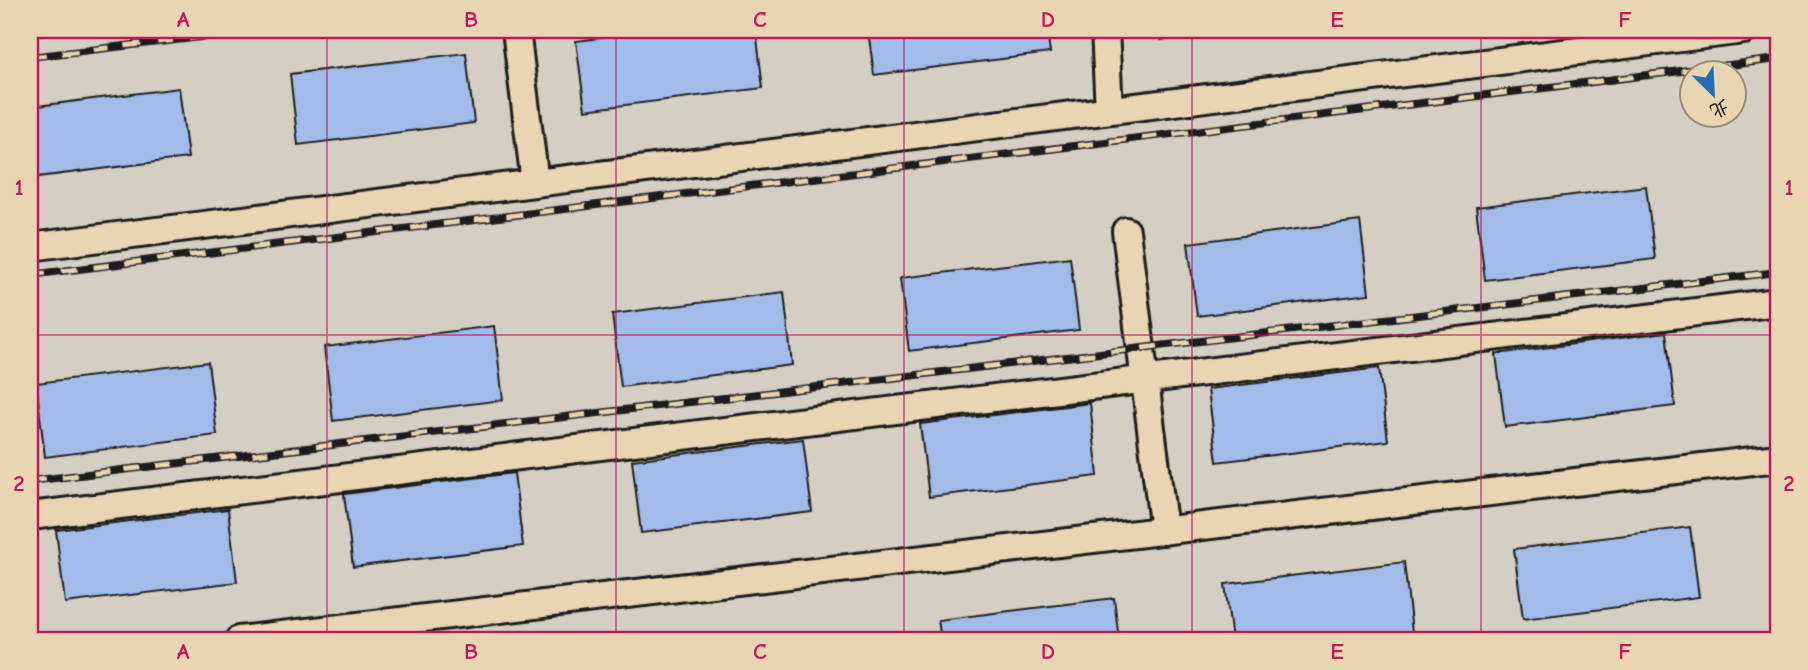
<svg xmlns="http://www.w3.org/2000/svg" width="1808" height="670" viewBox="0 0 1808 670" font-family="'Comic Neue','LXGW WenKai TC',sans-serif">
<style>
.built{fill:#d4cec3;fill-rule:evenodd}
.building{fill:#a2bce9;stroke:#1c1c1c;stroke-width:2}
.lines{fill:none;stroke-linecap:round;stroke-linejoin:round}
.minor-casing{stroke:#1c1c1c;stroke-width:32}
.minor{stroke:#e9d5b3;stroke-width:26}
.rail-casing{stroke:#1c1c1c;stroke-width:8}
.rail{stroke:#e9d5b3;stroke-width:5;stroke-dasharray:16;stroke-linecap:butt}
.grid{fill:none;stroke:#c2185b;stroke-width:2;stroke-opacity:0.55}
.neatline{fill:none;stroke:#c2185b;stroke-width:2.5}
.grid-label{font-size:23px;text-anchor:middle;font-weight:bold;fill:#c2185b}
</style>
<rect width="100%" height="100%" fill="#e9d5b3"/>
<filter id="ink" filterUnits="userSpaceOnUse"><feTurbulence type="fractalNoise" baseFrequency=".0143" numOctaves="2"/><feDisplacementMap in="SourceGraphic" scale="14" xChannelSelector="R" yChannelSelector="G"/><feConvolveMatrix kernelMatrix="1 2 1 2 8 2 1 2 1" color-interpolation-filters="sRGB"/></filter>
<g filter="url(#ink)">
<path class="built" d="M30,30h1748v610h-1748zM1692,74h42v42h-42z"/>
<path class="building" d="M30,30h52l-52,6z
M662,30h94l7,58 -178,22 -9,-69z
M868,30h179l3,23 -176,22z
M1160,30h82l-81,10z
M466,53l8,70 -176,22 -8,-71z
M179,88l9,70 -158,20v-71z
M1646,186l9,73 -170,21 -9,-73z
M1360,221l9,73 -172,22 -9,-73z
M1070,257l9,73 -170,21 -9,-73z
M784,292l8,73 -171,22 -9,-73z
M494,326l9,74 -170,21 -9,-74z
M1666,332l9,74 -170,21 -9,-73z
M208,362l9,73 -172,22 -9,-74z
M1379,368l9,73 -171,21 -9,-73z
M1090,403l8,73 -169,21 -9,-73z
M803,439l9,73 -171,21 -9,-73z
M514,473l9,73 -170,21 -9,-73z
M228,509l9,73 -172,21 -9,-73z
M1690,527l9,70 -176,22 -9,-70z
M1404,562l8,70 -62,8h-118l-7,-56z
M1114,598l5,42h-178l-3,-20z
M828,633v7h-57z"/>
<g class="lines">
<g class="minor-casing">
<path id="minor" d="M516,30l19,153
M1105,30l4,80
M1126,231l38,300
M30,247l1714,-217
M30,516l1748,-214
M239,640l1539,-182"/>
</g>
<use href="#minor" class="minor"/>
<g class="rail-casing">
<path id="rail" d="M30,57l231,-27
M30,275l1748,-216
M30,481l1748,-209"/>
</g>
<use href="#rail" class="rail"/>
</g>
</g>
<path class="grid" d="M327,30v610M616,30v610M904,30v610M1192,30v610M1481,30v610M30,335h1748"/>
<rect width="1808" height="670" fill="none" stroke="#e9d5b3" stroke-width="77"/>
<g transform="translate(1713 94) rotate(156)"><circle r="33" fill="#e9d5b3" stroke="#978b77" stroke-width="2"/>
<path d="M0-5L12 26L0 18L-12 26Z" fill="#1f6fb2"/>
<text y="-10" font-size="19" font-weight="bold" text-anchor="middle" fill="#1c1c1c">北</text>
</g>
<rect x="38" y="38" width="1732" height="594" class="neatline"/>
<g class="grid-label">
<text x="183" y="27">A</text>
<text x="471" y="27">B</text>
<text x="760" y="27">C</text>
<text x="1048" y="27">D</text>
<text x="1337" y="27">E</text>
<text x="1625" y="27">F</text>
<text x="19" y="195">1</text>
<text x="1789" y="195">1</text>
<text x="19" y="491">2</text>
<text x="1789" y="491">2</text>
<text x="183" y="659">A</text>
<text x="471" y="659">B</text>
<text x="760" y="659">C</text>
<text x="1048" y="659">D</text>
<text x="1337" y="659">E</text>
<text x="1625" y="659">F</text>
</g>
</svg>
